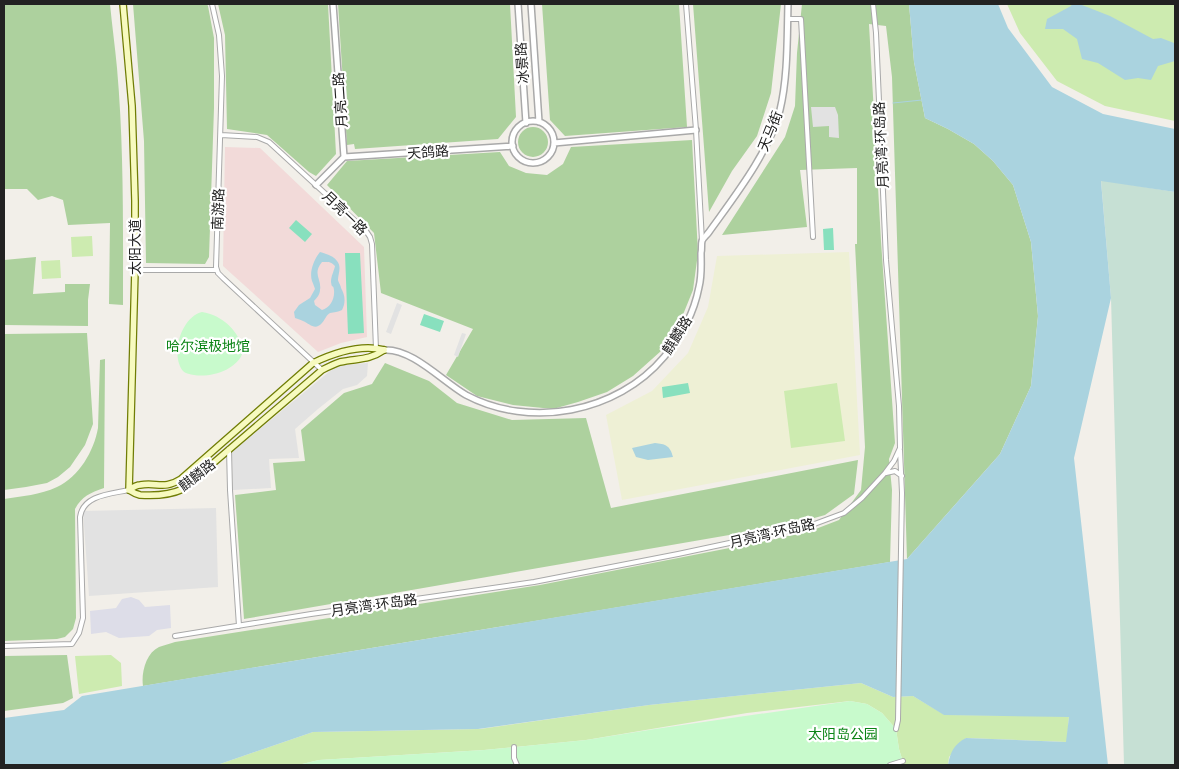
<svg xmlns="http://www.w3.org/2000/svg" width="1179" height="769" viewBox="0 0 1179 769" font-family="Mulish,'Noto Sans SC',sans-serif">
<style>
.commercial{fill:#f2dad9}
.farmland{fill:#eef0d5}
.grass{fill:#cdebb0}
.forest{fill:#add19e}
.wetland{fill:#c6e0d4}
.park{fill:#c8facc}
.pitch{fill:#88e0be}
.parking{fill:#e2e2e2}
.plaza{fill:#dddde8}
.water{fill:#aad3df;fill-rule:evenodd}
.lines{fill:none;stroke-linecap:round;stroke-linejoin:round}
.stream{stroke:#aad3df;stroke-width:1}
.minor-casing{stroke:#a9a9a9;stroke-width:6}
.tertiary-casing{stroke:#a9a9a9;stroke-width:8}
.secondary-casing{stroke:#707d05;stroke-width:8}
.minor{stroke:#fff;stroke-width:4}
.tertiary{stroke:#fff;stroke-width:5}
.secondary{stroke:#f7fabf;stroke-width:5.5}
.labels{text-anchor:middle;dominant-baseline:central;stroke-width:4.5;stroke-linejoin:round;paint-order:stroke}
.street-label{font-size:14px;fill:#222;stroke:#fff}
.park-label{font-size:14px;fill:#0c8416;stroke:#fff}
</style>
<rect width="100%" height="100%" fill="#f2efe9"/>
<path class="commercial" d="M225,147l35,1 104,99 3,90 -26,6 -23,9 -95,-86z"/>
<path class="farmland" d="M849,252l11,203 -238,45 -16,-85 46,-24 36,-38 20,-46 9,-51z"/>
<path class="grass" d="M1007,4h168v117l-70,-15 -48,-25 -37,-48z
M92,236l1,20 -21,1 -1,-20z
M60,260l1,18 -19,1 -1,-18z
M837,383l8,58 -54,7 -7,-57z
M111,655l10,8 1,23 -43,8 -4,-38z
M861,683l32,14 20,-1 32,19 124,1 -2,26 -101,-4 -17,19 -1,8h-44l-5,-16 -3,-20 -14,-16 -15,-9 -17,-3 -103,12 -161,27 -102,10 -165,10 -21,5h-81l96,-33 167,-3 169,-24z"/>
<path class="forest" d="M4,4h106c2,21 5,43 7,64 7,79 6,158 6,237l-14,-1 1,-81 -42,2 -5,-25 -11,-4 -14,4 -11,-11h-23z
M133,4h74l1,2 6,32v70l-5,149 -4,7 -59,-1 -2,-122z
M218,4h110l8,150 -20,22 -7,-4 -42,-37 -40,-6 -2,-94z
M338,4h172l6,113 -18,22 -143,10 -1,-5 -7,1z
M542,4h137l8,123 -122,9 -15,-16z
M693,4h88l-10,89 -14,43 -25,35 -23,41z
M802,4h107l5,58 11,56 23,11 26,15 19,17 20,24 18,57 7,74 -7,70 -31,68 -93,105 -15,-482 -6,-51 -17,-2 12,217 14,202 -6,16 3,31 -2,72 -747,124c-2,-13 3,-33 16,-39 5,-2 11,-3 16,-5l365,-57 235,-46 38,-9 26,-10 22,-30 4,-43 -10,-203h2v-76l-57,2 7,57 -85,8 63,-98 10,-31 2,-53z
M518 142a15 15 0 1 1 30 0a15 15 0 1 1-30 0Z
M692,140l6,113 -5,37 -13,32 -19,29 -28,25 -26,16 -29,10 -25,7 -40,-4 -36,-9 -31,-21 27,-46 -92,-36 -7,-60 -47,-48 20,-24 153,-9 9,14 17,7 21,2 16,-11 8,-17z
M36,257l-3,37 32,-2v-8h25l-2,16v26l-84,-1v-65z
M87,333l6,91 -8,21 -15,22 -12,10 -11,6 -21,4 -22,3v-156z
M105,359l-1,129c-14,5 -22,8 -29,21l1,109 -3,11 -8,8 -8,2 -53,2v-142c18,-3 36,-4 53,-12 22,-10 37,-36 41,-59l2,-68z
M385,363l44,18 28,22 55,17 74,-2 25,90 247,-48 -4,34 -29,21 -32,9 -549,95 -9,-124 41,-5 -3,-27 32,-2 -4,-31 43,-37 28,-9z
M67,655l6,43 -10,5 -59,8v-55z"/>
<path class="wetland" d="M1101,180l74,12v573h-51l-13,-467z"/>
<path class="park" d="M202,312c20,3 38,19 41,40 -6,18 -32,26 -49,23 -4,-1 -8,-1 -11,-4 -13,-16 -2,-54 19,-59z
M850,701l17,3 15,9 14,16 3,20 5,16h-606l21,-5 165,-10 102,-10 69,-11z"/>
<path class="pitch" d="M296,220l16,14 -7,8 -16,-14z
M833,228l1,22h-10l-1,-21z
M345,253h15l4,80 -16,1z
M424,314l20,7 -4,11 -20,-7z
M688,383l2,10 -27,5 -1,-11z"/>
<path class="parking" d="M811,107h24l3,8 1,23 -10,-1v-11l-16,1z
M397,303l5,2 -11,29 -5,-2z
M462,333l4,1 -8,23 -4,-2z
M368,363l-1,13 -10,9 -14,4 -25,20 -23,20 4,29 -30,1 2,29 -38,2 -1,-38 98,-81 13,-6z
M216,508l2,79 -129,9 -6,-85z"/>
<path class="plaza" d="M131,597l8,3 6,7 25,-2 1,23 -14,2 -8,6 -30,2 -13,-6 -15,2 -1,-23 26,-3 6,-9z"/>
<path class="water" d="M909,4h89l10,24 44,59 51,27 72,15v63l-74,-11 10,117 -37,160 34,307h-160c2,-12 6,-21 18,-27l100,4 3,-25 -125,-2 -31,-19 -20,1 -32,-14 -212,22 -171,24 -165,3 -96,33h-213v-47l60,-8 18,-14 825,-137 93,-105 31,-68 7,-70 -7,-74 -18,-57 -20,-24 -19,-17 -26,-15 -23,-11 -11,-56z
M1072,4h10v1l28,11 43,23 8,-1 13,5h1v18l-17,5 -7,14 -13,-2 -13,2 -27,-17 -16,-4 -5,-20 -14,-10h-18l2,-10 24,-13z
M320,252c6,2 14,4 17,9 5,6 1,13 1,19 0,1 3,6 3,8 4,7 5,14 1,22 -4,2 -8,2 -12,3 -4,2 -5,7 -8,10 -7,8 -12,1 -19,-2 -2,-1 -5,-2 -8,-3l-1,-6 5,-7 11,-7 5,-9c-1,-3 -2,-6 -3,-8 -3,-9 2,-22 8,-29zM322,262c5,0 9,-1 13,4 -1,5 -4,10 -4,16 1,8 2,1 3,8 1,9 -4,18 -12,20l-7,-5 -1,-4c3,-3 6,-7 6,-11 2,-11 -8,-16 2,-28z
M655,443c10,1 15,2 18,14l-25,3 -12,-3 -4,-9z"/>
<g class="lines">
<path class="stream" d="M893,103l29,-3"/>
<g class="minor-casing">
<path id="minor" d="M212,4l7,31 3,41 -6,191 2,6 5,5 99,92
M686,4l10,126 6,111
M788,19h13l12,218
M221,135l36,2 12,5 97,89 4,6 2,7 4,105
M135,270h82
M229,449l1,41 9,136
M886,473l9,-2 7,5
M175,636l136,-22 223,-32 144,-28 131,-28 35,-13 18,-15 23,-25 9,-12 6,-13 -1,-42 -13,-146 -10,-227 -3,-29
M4,646l68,-2 7,-11 4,-15 -3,-101c3,-22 30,-23 49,-27
M896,729l2,-9 4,-227 -2,-43
M514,747v11l3,7
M890,765l13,-4"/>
</g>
<g class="tertiary-casing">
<path id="tertiary" d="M518,4l8,119
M531,4l8,118
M512 142a21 21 0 1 1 42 0a21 21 0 1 1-42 0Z
M554,143l142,-13
M344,157l169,-11
M316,185l28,-28 -11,-153
M384,350c28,-2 59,32 82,45 64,34 151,18 198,-38 17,-20 30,-44 35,-70 3,-12 2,-23 2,-34 1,-3 0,-9 1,-12 1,-3 5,-6 7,-9 25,-35 60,-79 71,-122 8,-34 7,-71 8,-106"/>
</g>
<g class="secondary-casing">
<path id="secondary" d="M123,4l9,102 3,95v69l-6,220
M129,490c3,2 7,4 11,5 14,1 30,0 43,-6l139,-119c6,-3 12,-6 18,-8 18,-4 28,-1 44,-12
M129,490c3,-2 7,-5 11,-5 17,-3 24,5 41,-6l132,-116c21,-10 47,-19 71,-13"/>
</g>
<use href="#minor" class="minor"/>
<use href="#tertiary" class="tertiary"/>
<use href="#secondary" class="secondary"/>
</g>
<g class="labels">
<g class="street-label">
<text transform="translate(522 63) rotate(-94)">冰景路</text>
<text transform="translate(340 100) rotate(-94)">月亮二路</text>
<text transform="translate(770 131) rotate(-68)">天马街</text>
<text transform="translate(881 145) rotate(-93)">月亮湾·环岛路</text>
<text transform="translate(428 152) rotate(-4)">天鸽路</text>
<text transform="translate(218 209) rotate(-88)">南游路</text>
<text transform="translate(345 213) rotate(44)">月亮一路</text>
<text transform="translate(135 247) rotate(-90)">太阳大道</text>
<text transform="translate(677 335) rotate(-58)">麒麟路</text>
<text transform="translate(197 475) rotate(-38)">麒麟路</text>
<text transform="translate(772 533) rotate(-13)">月亮湾·环岛路</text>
<text transform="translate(374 605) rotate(-8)">月亮湾·环岛路</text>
</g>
<g class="park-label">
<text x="208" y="346">哈尔滨极地馆</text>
<text x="843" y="734">太阳岛公园</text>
</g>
</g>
<rect width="1179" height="769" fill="none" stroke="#222222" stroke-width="10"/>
</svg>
